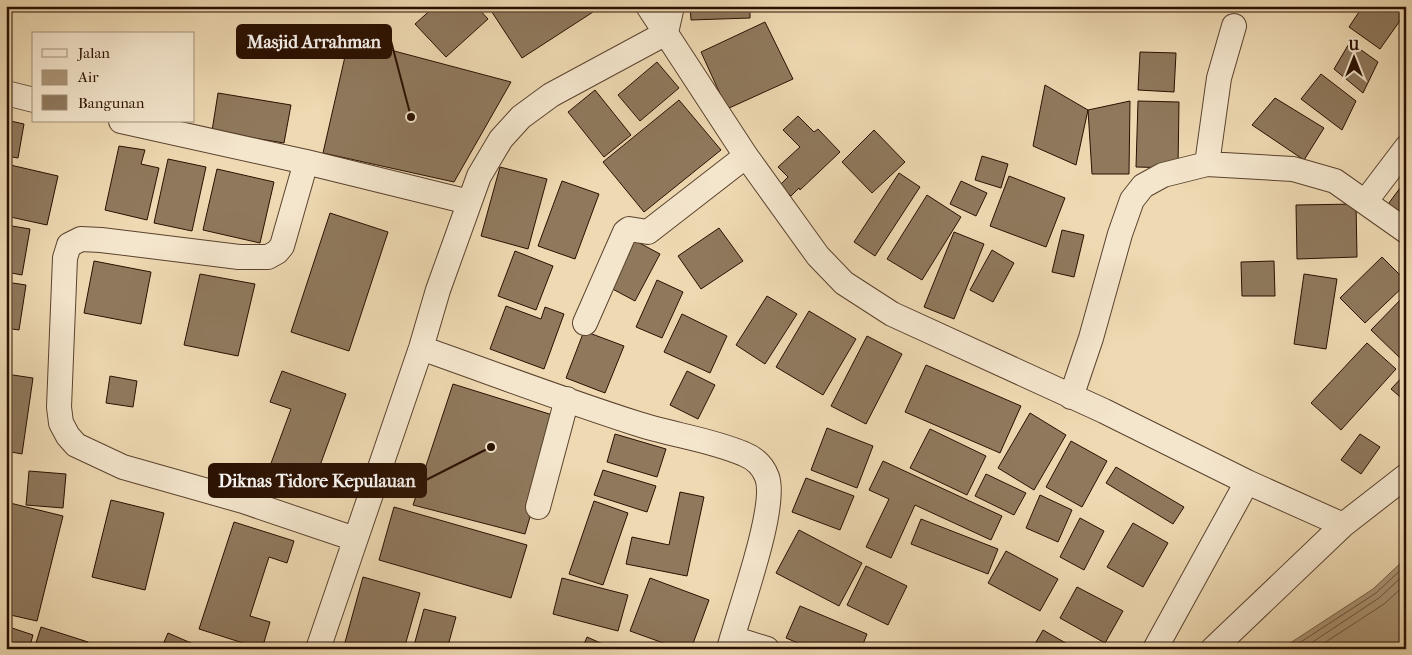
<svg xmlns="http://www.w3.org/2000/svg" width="1412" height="655" viewBox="0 0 1412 655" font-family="'IM FELL French Canon',serif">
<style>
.water{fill:#ab9576;stroke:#776047}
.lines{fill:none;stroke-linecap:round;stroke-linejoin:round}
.shore{stroke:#6a523c;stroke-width:1}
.building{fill:#8f795d;stroke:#291001}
.minor-casing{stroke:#5a422d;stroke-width:26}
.minor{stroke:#f4e6cd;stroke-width:24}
.leader{fill:none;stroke:#291001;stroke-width:2}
.callout-dot{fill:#291001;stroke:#f4e6cd;stroke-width:2}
.callout{fill:#291001;stroke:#291001;stroke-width:2}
.callout-label{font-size:18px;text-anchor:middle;font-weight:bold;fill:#fff}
</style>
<rect width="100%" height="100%" fill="#eed9b2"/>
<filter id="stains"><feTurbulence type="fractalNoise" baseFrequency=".004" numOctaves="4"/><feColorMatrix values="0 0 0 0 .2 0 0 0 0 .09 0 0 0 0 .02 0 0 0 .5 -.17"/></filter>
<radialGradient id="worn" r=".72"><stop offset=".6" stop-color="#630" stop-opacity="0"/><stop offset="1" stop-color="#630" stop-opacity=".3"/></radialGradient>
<path class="water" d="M1406,558v91h-125l92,-60z"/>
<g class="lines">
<path class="shore" d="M1290,649l86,-56 30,-28
M1302,649l77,-51 27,-25
M1315,649l69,-45 22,-20"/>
</g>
<path class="building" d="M290,6h25l-1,5z
M435,6h41l12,13 -42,38 -31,-33z
M488,6h101l4,6 -71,46z
M690,6h60v12l-59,2z
M1363,6h28l13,9 -24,34 -31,-22z
M765,22l28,57 -66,30 -26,-57z
M349,39l162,43 -57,100 -131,-29z
M1350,42l28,20 -15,31 -29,-24z
M1140,52l36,1 -2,39 -36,-2z
M657,62l22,26 -39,33 -22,-26z
M1321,74l35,27 -14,29 -41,-31z
M1045,85l43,25 -12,55 -43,-19z
M595,90l36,45 -27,22 -36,-45z
M218,93l73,12 -7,38 -72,-12z
M1275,98l49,30 -20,32 -52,-35z
M679,100l42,50 -77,62 -41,-50z
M1130,101l-1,73h-37l-4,-64z
M1138,101l41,1 -1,66 -42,-1z
M798,116l16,16 4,-3 22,23 -40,38 -1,-2 -8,8 -11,-11 8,-8 -10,-10 22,-20 -17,-17z
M6,120l18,4 -6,34 -12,-2z
M874,130l31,32 -33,31 -30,-31z
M119,146l26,4 -4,14 18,4 -12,52 -42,-10z
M982,156l26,8 -7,24 -26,-8z
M168,159l38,8 -14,64 -38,-8z
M6,164l52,12 -11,49 -41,-9z
M500,167l47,12 -19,70 -47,-13z
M217,169l57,13 -14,61 -57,-13z
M899,173l21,14 -45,69 -21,-14z
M1009,176l56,22 -19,49 -56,-21z
M1406,180v47l-23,-16z
M562,181l37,13 -24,65 -37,-13z
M961,181l26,12 -11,23 -26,-12z
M927,195l34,22 -39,63 -35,-21z
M1356,204l1,53 -60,2 -1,-54z
M330,213l58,19 -39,119 -58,-19z
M6,225l24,4 -8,46 -16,-3z
M719,228l24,33 -42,28 -23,-33z
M1062,230l22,5 -10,42 -22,-5z
M954,232l30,12 -30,75 -30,-12z
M632,239l28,15 -25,47 -28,-15z
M992,250l22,13 -21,39 -23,-12z
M515,251l38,15 -17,44 -38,-14z
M1382,257l24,24v3l-41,39 -25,-25z
M94,261l57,11 -10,52 -57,-11z
M1274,261l1,35h-33l-1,-34z
M200,274l55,10 -17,72 -54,-11z
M1304,274l33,5 -11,70 -32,-5z
M657,280l26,12 -21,46 -26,-11z
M6,282l20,3 -7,45 -13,-2z
M1406,294v58l-6,6 -29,-28z
M767,296l30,18 -32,50 -29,-19z
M506,306l35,13 4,-12 19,7 -20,55 -54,-20z
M809,311l47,28 -33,56 -47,-28z
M682,314l45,22 -17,37 -46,-21z
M584,331l40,15 -19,47 -39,-15z
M867,336l35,18 -36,70 -35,-18z
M1367,343l29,26 -55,61 -30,-27z
M926,365l95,41 -21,47 -95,-41z
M282,371l64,23 -32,88 -44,-16 21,-57 -21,-7z
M687,371l28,14 -17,34 -28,-14z
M1406,373v29l-15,-13z
M6,374l27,4 -11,76 -16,-3z
M110,376l27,5 -4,26 -27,-4z
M453,384l106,33 -34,117 -112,-29z
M1030,413l36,22 -32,55 -36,-22z
M827,428l46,18 -16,42 -46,-18z
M930,429l56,27 -19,39 -57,-27z
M615,434l51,15 -9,28 -50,-15z
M1360,434l20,13 -19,27 -20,-14z
M1071,441l36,20 -25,46 -36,-20z
M883,461l119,55 -11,24 -76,-35 -24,53 -25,-11 23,-48 -20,-9z
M1116,467l68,40 -11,17 -67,-41z
M603,470l53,16 -9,26 -53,-17z
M29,471l37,3 -3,34 -37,-3z
M986,474l40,19 -12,22 -39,-19z
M806,478l48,18 -14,34 -48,-18z
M680,492l24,5 -17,79 -61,-12 6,-27 37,8z
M1040,495l32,15 -14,32 -32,-14z
M111,500l53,13 -19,77 -53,-13z
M594,501l34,12 -25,72 -34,-11z
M6,502l57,14 -26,105 -31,-7z
M394,507l133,38 -16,53 -132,-38z
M1080,518l24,13 -20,39 -24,-13z
M921,519l77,30 -10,25 -77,-30z
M234,522l60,19 -7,22 -18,-6 -19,59 20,6 -8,27 -63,-20z
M1133,523l35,20 -25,44 -36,-20z
M799,530l63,33 -23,43 -63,-33z
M1006,551l52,28 -18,32 -52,-28z
M866,566l41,20 -19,39 -41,-20z
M363,577l57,16 -16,56h-51l-9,-3z
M562,578l66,17 -10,36 -65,-17z
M650,578l59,22 -18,49h-11l-50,-18z
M1077,587l46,24 -18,32 -45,-25z
M800,606l67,28 -6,15h-49l-26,-11z
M424,609l32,8 -9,32h-34z
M6,626l27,9 -4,14h-23z
M41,627l47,15 -2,7h-52z
M1043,630l33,19h-44z
M168,633l37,16h-44z
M587,637l27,12h-32z"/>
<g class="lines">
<g class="minor-casing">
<path id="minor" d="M648,6l98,150 72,100 26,27 48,31 212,97 143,71 96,43
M6,93l28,7
M121,121l185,41 163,40
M306,162l-24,84 -5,6 -9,5h-29l-138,-17 -20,-1 -12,6 -4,13 -6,149 2,16 7,13 8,9 47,22 120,34 112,38
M1207,164l12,-86 15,-52
M1365,202l41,-54
M585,323l40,-91 4,-3 19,3 98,-76
M421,348c71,25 142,52 214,75 36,12 74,16 109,31 10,4 19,12 23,23 11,30 -29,137 -38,172
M1071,397l20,-59 29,-104 12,-34 11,-14 20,-11 44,-11 86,5 42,12 71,50
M538,507l29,-108
M732,638l35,11
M318,649l103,-301 17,-58 41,-114 22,-37 20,-22 30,-22 115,-62 6,-27
M1155,649l92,-167
M1213,649l130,-124 63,-49"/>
</g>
<use href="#minor" class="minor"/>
</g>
<path class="leader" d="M411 117L391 41M491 447L426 480"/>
<g class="callout-dot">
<circle cx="411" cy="117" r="5"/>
<circle cx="491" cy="447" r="5"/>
</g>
<g class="callout">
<rect x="237" y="25" width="154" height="33" rx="5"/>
<rect x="209" y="464" width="217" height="33" rx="5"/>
</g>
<g class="callout-label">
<text x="314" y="48">Masjid Arrahman</text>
<text x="317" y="487">Diknas Tidore Kepulauan</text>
</g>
<rect width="1412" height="655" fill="none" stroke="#eed9b2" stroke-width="25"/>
<rect x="8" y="8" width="1397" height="640" fill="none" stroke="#291001" stroke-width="2.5"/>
<rect x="12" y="12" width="1387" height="630" fill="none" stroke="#291001"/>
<rect x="32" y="32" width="162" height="90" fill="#f4e6cd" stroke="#a3907b"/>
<rect x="42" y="49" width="25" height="8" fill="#f4e6cd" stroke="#a3907b"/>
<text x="78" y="58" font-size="15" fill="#291001">Jalan</text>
<rect x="42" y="70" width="25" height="15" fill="#ab9576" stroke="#a3907b"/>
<text x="78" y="82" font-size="15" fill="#291001">Air</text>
<rect x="42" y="95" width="25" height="15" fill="#8f795d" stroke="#a3907b"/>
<text x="78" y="108" font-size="15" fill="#291001">Bangunan</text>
<g transform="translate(1354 58)" stroke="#f4e6cd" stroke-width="4" paint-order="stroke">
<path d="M0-4L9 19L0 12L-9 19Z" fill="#291001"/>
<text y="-8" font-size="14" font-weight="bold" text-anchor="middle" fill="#291001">U</text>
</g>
<rect width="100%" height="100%" filter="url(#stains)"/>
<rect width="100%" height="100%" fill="url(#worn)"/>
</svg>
